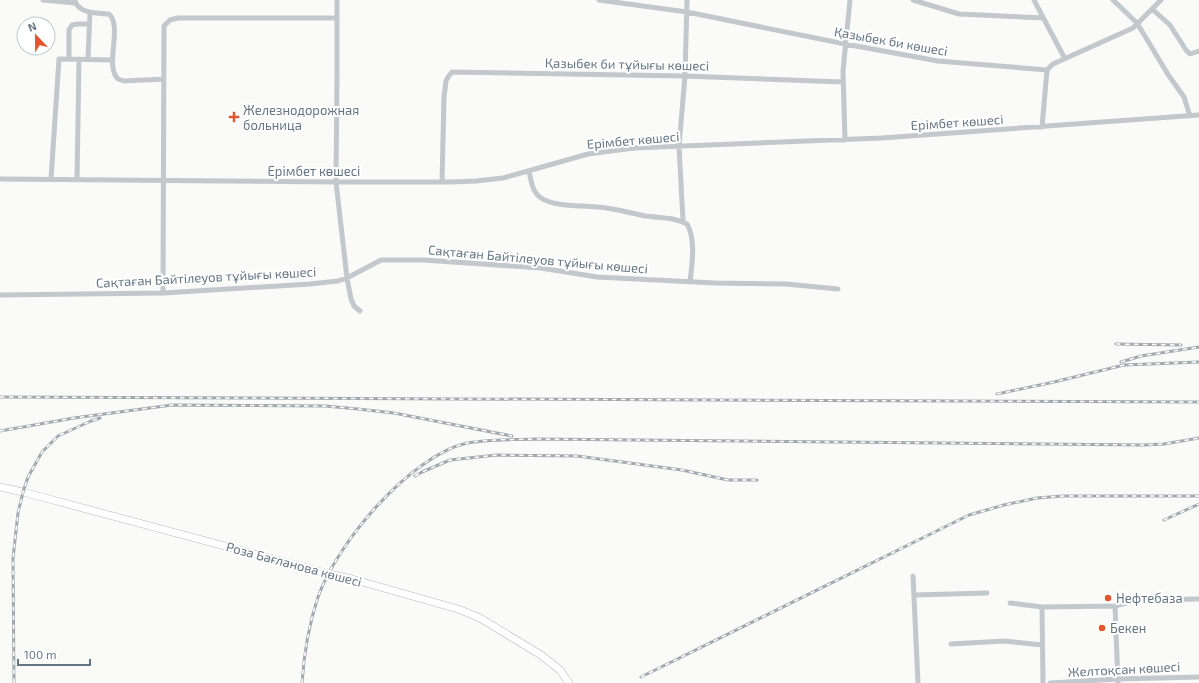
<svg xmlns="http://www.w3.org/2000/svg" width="1199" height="683" viewBox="0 0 1199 683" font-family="'Exo 2',sans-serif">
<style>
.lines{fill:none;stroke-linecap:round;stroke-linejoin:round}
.secondary-casing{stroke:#b3babf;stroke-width:8}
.street{stroke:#c3c8cc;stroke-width:5}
.secondary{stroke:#fff;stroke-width:7}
.rail-casing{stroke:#a2aab0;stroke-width:3}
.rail{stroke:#fff;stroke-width:1.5;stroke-dasharray:4.5;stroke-linecap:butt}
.poi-dot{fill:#e4572e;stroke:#fff;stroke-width:1.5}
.labels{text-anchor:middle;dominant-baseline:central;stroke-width:4;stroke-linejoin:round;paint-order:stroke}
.street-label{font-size:13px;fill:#657683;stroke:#fff}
.poi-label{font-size:13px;fill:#657683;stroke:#fff;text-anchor:start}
</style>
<rect width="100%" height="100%" fill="#fafaf8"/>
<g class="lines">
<g class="secondary-casing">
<path id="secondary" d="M0,487l23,5 306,82 23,5 67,19 39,11 22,9 61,37 19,15 9,13"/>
</g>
<path class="street" d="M43,0l32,3
M75,0c3,14 22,13 34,14 14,13 -5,52 9,65l6,2 40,-2
M337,0v77l-1,105 11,96 4,21 3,7 6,5
M599,0l88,12 158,32 93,17 109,9 6,-6 80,-36 28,-28
M913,0l46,14 84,4
M1034,0l31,59
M1113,0l24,23 32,53 15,21 6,19
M1152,9l18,16 16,25 4,4 9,-3
M69,59v-29l3,-5 6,-1h11
M88,59l2,-47
M1042,127l5,-57
M845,140l-2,-69 7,-71
M529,171c2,9 3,21 12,27 14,9 39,7 56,9 17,1 33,6 49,9 14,2 28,1 41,8 9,15 5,41 3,58
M0,179l336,3h115l25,-1 27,-3 85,-24 46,-6 248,-10 317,-23
M51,179l8,-120 54,1
M77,180l2,-121
M442,182l2,-85 2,-16 2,-4 4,-5 233,4 158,6
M683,221l-4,-75 6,-70 2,-76
M163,293l1,-267 6,-6 8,-2h159
M0,295l163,-2 147,-9 28,-3 9,-3 34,-18h43l117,8 56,9 118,6 71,1 52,5
M913,576l5,107
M914,595l73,-2
M1010,603l32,4 73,-1 15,-4 13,-2 56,-1
M1115,606l3,77
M1042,607l1,76
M951,644l54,-3 37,4
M1050,683l68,-4 81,-2"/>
<use href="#secondary" class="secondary"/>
<g class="rail-casing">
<path id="rail" d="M1116,344l65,1
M1121,362l20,-6 58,-9
M997,394l57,-12 70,-17 75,-3
M0,397l1199,5
M0,431l74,-13 98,-13 153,1 33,3 36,4 118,23
M415,476l7,-4 28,-12 47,-5 80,1 105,14 46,10h29
M1164,520l35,-16
M641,677l328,-162 35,-10 33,-7 26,-2h136
M14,683l-1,-125 5,-45 5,-21 5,-15 14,-25 16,-16 33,-15 9,-3
M302,683c2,-29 7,-59 16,-86 19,-54 92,-141 149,-154 20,-4 46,-3 67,-4l610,6 20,-1 35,-6"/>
</g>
<use href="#rail" class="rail"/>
</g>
<g class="poi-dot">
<path d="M232 111h4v4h4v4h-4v4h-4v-4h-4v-4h4z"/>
<circle cx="1108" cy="598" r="4"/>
<circle cx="1102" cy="628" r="4"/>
</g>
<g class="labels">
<g class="street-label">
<text transform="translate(891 41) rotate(10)">Қазыбек би көшесі</text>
<text transform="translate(627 64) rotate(1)">Қазыбек би тұйығы көшесі</text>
<text transform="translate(957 122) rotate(-4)">Ерімбет көшесі</text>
<text transform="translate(633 140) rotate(-5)">Ерімбет көшесі</text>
<text x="314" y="171">Ерімбет көшесі</text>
<text transform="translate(538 259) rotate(5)">Сақтаған Байтілеуов тұйығы көшесі</text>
<text transform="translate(206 277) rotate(-3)">Сақтаған Байтілеуов тұйығы көшесі</text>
<text transform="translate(294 564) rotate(15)">Роза Бағланова көшесі</text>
<text transform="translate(1124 669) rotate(-3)">Желтоқсан көшесі</text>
</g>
<g class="poi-label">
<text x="243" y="110">Железнодорожная<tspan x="243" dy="15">больница</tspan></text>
<text x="1116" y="598">Нефтебаза</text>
<text x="1110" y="628">Бекен</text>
</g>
</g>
<g transform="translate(36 36) rotate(338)"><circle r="19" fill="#ffffff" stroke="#c1c8cd"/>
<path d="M0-3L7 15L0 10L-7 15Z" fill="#e4572e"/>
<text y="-6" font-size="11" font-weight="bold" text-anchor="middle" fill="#657683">N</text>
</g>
<path d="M18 659v6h72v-6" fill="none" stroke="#657683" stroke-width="2"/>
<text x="24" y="659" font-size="12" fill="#657683" stroke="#ffffff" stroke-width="3" paint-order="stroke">100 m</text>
</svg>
